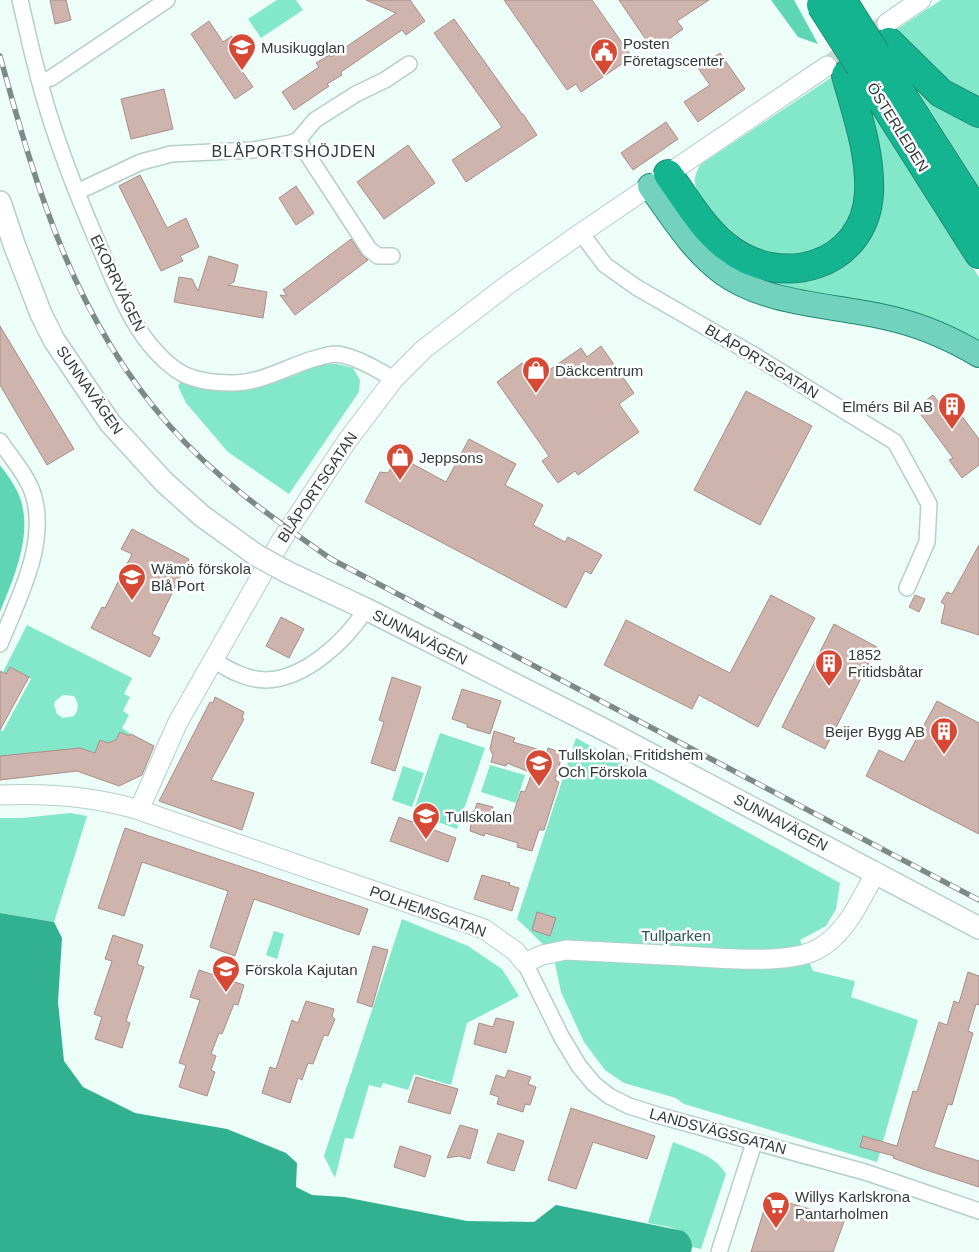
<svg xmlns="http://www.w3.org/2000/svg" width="979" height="1252" viewBox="0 0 979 1252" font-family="Helvetica,sans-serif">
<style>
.green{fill:#83e7c9;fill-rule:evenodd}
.forest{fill:#5ed6b4}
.water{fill:#32b191}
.building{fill:#cfb4ae;stroke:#a78d88}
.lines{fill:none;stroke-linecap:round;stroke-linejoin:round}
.tertiary-tunnel{stroke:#c7d7d1;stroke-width:19;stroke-dasharray:19 9;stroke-linecap:butt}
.minor-casing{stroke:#b4cfc6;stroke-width:18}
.tertiary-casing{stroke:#b4cfc6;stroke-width:21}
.secondary-casing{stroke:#b4cfc6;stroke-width:24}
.primary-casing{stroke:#1e8a72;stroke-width:26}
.motorway-casing{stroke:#1e8a72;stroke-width:30}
.minor{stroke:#fff;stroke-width:15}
.tertiary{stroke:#fff;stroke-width:19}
.secondary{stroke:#fff;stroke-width:21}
.primary{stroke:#73d2bd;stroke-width:24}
.motorway{stroke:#15b491;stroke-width:28}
.rail-casing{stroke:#7d8a85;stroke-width:5.5}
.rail{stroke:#fff;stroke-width:4;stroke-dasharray:11;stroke-linecap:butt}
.secondary-bridge-casing{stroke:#b4cfc6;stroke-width:24;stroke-linecap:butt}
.motorway-bridge-casing{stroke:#1e8a72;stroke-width:30;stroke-linecap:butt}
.secondary-bridge{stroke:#fff;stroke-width:21}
.motorway-bridge{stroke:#15b491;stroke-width:28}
.labels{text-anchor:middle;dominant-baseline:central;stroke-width:5;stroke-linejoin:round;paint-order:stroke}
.poi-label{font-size:15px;fill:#303b37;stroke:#fff;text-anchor:start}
.street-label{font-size:15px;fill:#303b37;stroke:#fff}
.park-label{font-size:15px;fill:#285a4c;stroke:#fff}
.neighbourhood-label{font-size:16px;letter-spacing:1px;fill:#303b37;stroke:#fff}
</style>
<rect width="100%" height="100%" fill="#edfef8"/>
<path class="green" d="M277,0h19l7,10 -42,28 -13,-19z
M941,0h38v102l-25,-14 -43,-37 -15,-21z
M832,77l11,30 15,59 -3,45 -14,24 -39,23c-12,-2 -30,-2 -41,-7 -19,-9 -64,-46 -66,-68 -1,-6 2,-12 5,-18z
M916,88l27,22 36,16v61z
M866,99l113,178v68l-234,-66 -49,-52 112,52 21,-5 19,-12 15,-18z
M337,364l16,4 7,12 -1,12 -70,102 -61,-42 -42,-49 -8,-17 3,-5c43,17 69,9 112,-5 9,-3 18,-10 28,-11 5,-1 11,-1 16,-1z
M27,625l105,53 -8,16 6,3 -7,14 6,4 -7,13 9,6 -2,2 -9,-4 -4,8 -8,3 -8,-3 -5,13 -15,-5 -80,8v-26l3,1 28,-52 -21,-12 -4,7 -3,-2zM63,695l11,1c5,8 5,13 0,20l-11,2 -6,-4 -3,-9 1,-4z
M440,733l45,15 -28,81 -44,-16z
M576,738l264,145 -4,26 -10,17 -26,14 13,31 42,10 -4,16 67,23 -41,142 -193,-58 -8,-6 -52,-15 -19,-13 -21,-28 -23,-50 -8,-38 -36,-35z
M490,765l35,10 -9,28 -35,-11z
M403,766l21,7 -12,34 -20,-7z
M70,813l17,3 -33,106 -54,-9v-95h22z
M402,919l66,27 34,23 17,27 -52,27 -16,62 -37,-11 -6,16 -25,-7 -2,5 -12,-3 -16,54 -8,-1 -10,40 -11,-22z
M274,931l10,3 -7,25 -11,-4z
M673,1142c19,8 42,13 53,32l-25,75 -9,-2c-3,-20 -27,-20 -44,-24z"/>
<path class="forest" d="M771,0h23l24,44 -20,-7z
M0,465c7,9 14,19 19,30 15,38 -5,82 -19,117z"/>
<path class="water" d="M0,913l54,9 8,16 -4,64 6,59 19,26 52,26 92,16 59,24 11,10 -1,24 16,8 32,2 123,24 67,1 22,-17 127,26c7,5 11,12 8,21h-691z"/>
<path class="building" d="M50,0h16l5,20 -16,4z
M366,0h44l15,21 -19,14 -4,-5 -61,42 1,3 -15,9 2,2 -35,24 -12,-18 37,-25 -3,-4 13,-8 2,2 65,-44z
M504,0h88l40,57 -51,35 -5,-8 -9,6z
M619,0h90l-32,21 6,8 -30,21z
M454,19l68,95h1l14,21 -71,47 -14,-22 50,-33 -68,-94z
M209,21l14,21 9,-6 11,16 -10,6 20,29 -18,12 -44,-65z
M720,53l25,36 -47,33 -14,-20 26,-17 -12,-17z
M164,89l9,40 -42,10 -10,-40z
M666,122l12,17 -45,31 -12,-17z
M408,145l27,38 -51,36 -27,-37z
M140,175l27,53 19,-10 13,29 -19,9 3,5 -22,10 -42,-85z
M296,186l18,27 -18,12 -17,-27z
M351,239l10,15 7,6 -73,55 -15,-20 7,1 -4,-6z
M209,256l29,9 -4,17 -6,3 39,7 -4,26 -89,-16 5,-25 13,2 6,12z
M0,326l74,123 -27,16 -47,-80z
M601,346l33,47 -15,11 20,28 -61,43 -3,-4 -17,12 -16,-22 7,-5 -52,-74 25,-19 2,2 13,2 5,8 39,-27 6,9z
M746,391l66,35 -52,99 -66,-35z
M933,395l20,26 8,-6 18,24v26l-17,13 -13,-18 4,-2 -37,-50z
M469,439l47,25 -11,21 38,20 -10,20 32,17 3,-5 34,18 -11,19 -6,-3 -19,37 -201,-106 15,-30 8,1 10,-17 48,26z
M132,529l57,30 -37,75 8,4 -10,19 -59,-29 11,-21 3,1 27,-54 -11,-5z
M979,545v90l-38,-12 4,-18 -4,-3 6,-10 5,2z
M771,595l44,23 -57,109 -59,-32 -7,14 -88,-44 22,-45 104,53z
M915,595l10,4 -6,13 -10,-5z
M281,617l23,12 -15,29 -23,-12z
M834,624l43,23 -52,102 -43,-22z
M10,667l19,10 -29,53v-59l6,3z
M392,677l29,10 -26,84 -24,-8 13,-41 -5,-2z
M462,689l39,12 -11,33 -23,-7v-3l-15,-5z
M215,697l29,15 -2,6 2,1 -33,61 43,13 -12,37 -83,-29 51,-99 3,1z
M937,701l42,22v111l-113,-58 13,-26 25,12z
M494,731l21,7 -2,4 34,10 1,-4 15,5 -8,27 4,2 -15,48h-5l-7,21 -15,-4 1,-4 -33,-10 -1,3 -14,-5 1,-7 -3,-5 2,-6 5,-3 2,-7 16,4 -1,4 20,6 9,-26 4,1 7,-19 -25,-10 -1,3 -15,-4 2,-7 -3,-6z
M120,732l9,4 2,-2 23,12 -12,29 -23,11 -42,-15 -77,9v-24l80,-8 15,5 5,-13 8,3 8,-3z
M399,817l57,21 -8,24 -58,-21z
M125,828l243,81 -9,26 -105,-36 -19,57 -25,-9 18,-56 -86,-29 -18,54 -26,-8z
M482,875l28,8 -1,2 10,3 -7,23 -38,-12z
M537,912l19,6 -6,18 -18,-6z
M113,935l30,10 -6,19 7,3 -18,54 4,2 -8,25 -27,-9 7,-22 -8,-3 18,-53 -7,-2z
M373,946l15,4 -16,57 -15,-5z
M199,970l45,15 -6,20 -4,-1 -12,30 -3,-1 -8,21 5,2 -5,14 4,2 -8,24 -28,-9 7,-22 -7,-2 21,-63 -10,-3z
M968,972l11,4v29l-3,-1 -8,27 5,2 -21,72 -4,-1 -14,43 45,14v26l-56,-18 -30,-11 1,-2 -34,-9 3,-11 34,10 16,-55 4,1 22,-70 8,3 7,-24 5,2z
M306,1001l28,8 -2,7 3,3 -7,17 -4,-1 -11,29 -5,-1 -6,17 -4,-2 -8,25 -28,-10 8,-26 6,2 16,-49 6,3z
M496,1018l18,4 -8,31 -32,-9 5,-21 14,4z
M508,1070l23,7 -3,7 8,3 -6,18 -5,-1 -2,8 -26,-8 2,-7 -9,-3 6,-19 9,3z
M416,1077l42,12 -8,25 -42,-12z
M571,1108l84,28 -8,23 -54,-17 -17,47 -28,-9z
M460,1125l18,5 -8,29 -11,-3 -12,2z
M498,1133l26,8 -10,30 -27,-8z
M400,1146l31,10 -6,21 -31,-10z
M768,1197l77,22 -12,33h-82z"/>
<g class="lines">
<path class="tertiary-tunnel" d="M827,66l60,-43"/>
<g class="minor-casing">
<path id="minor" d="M20,0c9,38 17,77 29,114 14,46 32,90 51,134 19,45 37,95 78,123 15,10 38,12 55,12 28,0 54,-16 80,-24 10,-2 19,-7 29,-4 19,4 35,15 52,24
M40,82l11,-4 116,-78
M298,140l71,109 9,7h14
M77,192l64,-30 30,-8 82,-4 38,-7 7,-3 17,-20 41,-26 29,-14 24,-16
M581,233l24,32 31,22 116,67 143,88 34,62 -2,38 -20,46
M0,441c12,18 28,35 34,56 13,49 -16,102 -34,147
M213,660c16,10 34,20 53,20 39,-1 80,-39 100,-71
M525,963l36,73 18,30 15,18 15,12 20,10 35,11 201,55 114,39
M719,1252l35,-109"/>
</g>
<g class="tertiary-casing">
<path id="tertiary" d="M887,23l34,-23
M0,795c48,-2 93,1 139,15l345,119 31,22 10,12 17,-8 24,-5c39,2 79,4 118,6 35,2 102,9 132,-6 31,-16 44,-50 60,-78
M139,810l39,-88 103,-181 66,-100 47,-62 30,-30 82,-63 75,-53 246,-167"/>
</g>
<g class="secondary-casing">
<path id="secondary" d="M0,202l14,42 27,70 13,26 56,83 54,59 38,34 54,39
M287,572l79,37 235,119 378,200"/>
</g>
<g class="primary-casing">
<path id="primary" d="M650,186c22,31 43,65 73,87 43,31 107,32 157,43 35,7 69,21 99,39"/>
</g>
<g class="motorway-casing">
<path id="motorway" d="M889,42l52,51 38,20
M876,54l103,161
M860,66l119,188
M668,174c18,25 34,54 59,73 53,43 138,20 142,-54 2,-40 -13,-81 -23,-118"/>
</g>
<use href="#minor" class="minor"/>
<use href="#tertiary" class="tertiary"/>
<use href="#secondary" class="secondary"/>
<use href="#primary" class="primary"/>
<use href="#motorway" class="motorway"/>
<g class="rail-casing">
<path id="rail" d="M0,56c37,135 74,261 168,368 47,54 106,95 163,135l648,341"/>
</g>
<use href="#rail" class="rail"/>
<g class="secondary-bridge-casing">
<path id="secondary-bridge" d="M256,555l31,17"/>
</g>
<g class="motorway-bridge-casing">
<path id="motorway-bridge" d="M842,0l34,54
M821,5l39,61"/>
</g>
<use href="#secondary-bridge" class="secondary-bridge"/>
<use href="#motorway-bridge" class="motorway-bridge"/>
</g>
<defs>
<g id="school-pin" transform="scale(1.4375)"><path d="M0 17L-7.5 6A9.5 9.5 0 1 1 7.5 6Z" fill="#d64935" stroke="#fff"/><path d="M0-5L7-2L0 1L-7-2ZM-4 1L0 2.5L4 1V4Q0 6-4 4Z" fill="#fff"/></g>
<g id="civic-pin" transform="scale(1.4375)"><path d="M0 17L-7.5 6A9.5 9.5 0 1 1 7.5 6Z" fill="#d64935" stroke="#fff"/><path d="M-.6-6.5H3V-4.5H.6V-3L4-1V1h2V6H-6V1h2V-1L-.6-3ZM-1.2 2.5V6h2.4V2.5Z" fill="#fff"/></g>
<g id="shop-pin" transform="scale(1.4375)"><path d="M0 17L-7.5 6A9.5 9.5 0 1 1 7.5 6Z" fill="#d64935" stroke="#fff"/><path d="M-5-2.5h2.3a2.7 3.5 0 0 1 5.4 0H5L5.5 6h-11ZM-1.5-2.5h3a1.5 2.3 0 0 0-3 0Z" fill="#fff"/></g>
<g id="building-pin" transform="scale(1.4375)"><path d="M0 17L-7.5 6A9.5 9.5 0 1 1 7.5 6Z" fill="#d64935" stroke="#fff"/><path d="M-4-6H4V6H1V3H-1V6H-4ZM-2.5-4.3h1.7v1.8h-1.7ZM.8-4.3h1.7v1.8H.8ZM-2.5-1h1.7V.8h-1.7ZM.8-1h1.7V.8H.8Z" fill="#fff"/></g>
<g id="supermarket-pin" transform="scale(1.4375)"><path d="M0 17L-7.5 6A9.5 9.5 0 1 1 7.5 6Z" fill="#d64935" stroke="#fff"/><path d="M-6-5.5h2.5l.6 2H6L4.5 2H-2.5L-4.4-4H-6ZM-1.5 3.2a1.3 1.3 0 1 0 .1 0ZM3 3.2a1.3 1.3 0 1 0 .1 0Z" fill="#fff"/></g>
</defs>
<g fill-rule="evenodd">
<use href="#school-pin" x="242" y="47"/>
<use href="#civic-pin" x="604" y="52"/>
<use href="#shop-pin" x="536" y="370"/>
<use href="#building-pin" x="952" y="406"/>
<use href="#shop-pin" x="400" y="457"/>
<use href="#school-pin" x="132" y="577"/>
<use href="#building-pin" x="829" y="663"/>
<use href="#building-pin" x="944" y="731"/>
<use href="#school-pin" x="539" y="763"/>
<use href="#school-pin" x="426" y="816"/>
<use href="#school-pin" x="226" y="969"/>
<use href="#supermarket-pin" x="776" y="1205"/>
</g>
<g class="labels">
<g class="poi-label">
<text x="623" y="43">Posten<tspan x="623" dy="17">Företagscenter</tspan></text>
<text x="261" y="47">Musikugglan</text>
<text x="555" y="370">Däckcentrum</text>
<text x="933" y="406" text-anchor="end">Elmérs Bil AB</text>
<text x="419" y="457">Jeppsons</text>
<text x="151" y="568">Wämö förskola<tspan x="151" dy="17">Blå Port</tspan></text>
<text x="848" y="654">1852<tspan x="848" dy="17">Fritidsbåtar</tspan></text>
<text x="925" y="731" text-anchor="end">Beijer Bygg AB</text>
<text x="558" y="754">Tullskolan, Fritidshem<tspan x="558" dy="17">Och Förskola</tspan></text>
<text x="445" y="816">Tullskolan</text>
<text x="245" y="969">Förskola Kajutan</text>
<text x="795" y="1196">Willys Karlskrona<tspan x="795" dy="17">Pantarholmen</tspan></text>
</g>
<g class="street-label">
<text transform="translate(898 127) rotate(58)">ÖSTERLEDEN</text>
<text transform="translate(118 283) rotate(64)">EKORRVÄGEN</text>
<text transform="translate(762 361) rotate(31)">BLÅPORTSGATAN</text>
<text transform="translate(90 390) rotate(55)">SUNNAVÄGEN</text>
<text transform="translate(317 487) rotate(-56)">BLÅPORTSGATAN</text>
<text transform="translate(420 637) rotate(27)">SUNNAVÄGEN</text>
<text transform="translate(781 822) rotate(28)">SUNNAVÄGEN</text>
<text transform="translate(428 911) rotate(20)">POLHEMSGATAN</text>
<text transform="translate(718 1131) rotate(15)">LANDSVÄGSGATAN</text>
</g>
<g class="park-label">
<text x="676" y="935">Tullparken</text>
</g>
<g class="neighbourhood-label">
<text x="294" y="151">BLÅPORTSHÖJDEN</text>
</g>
</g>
</svg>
